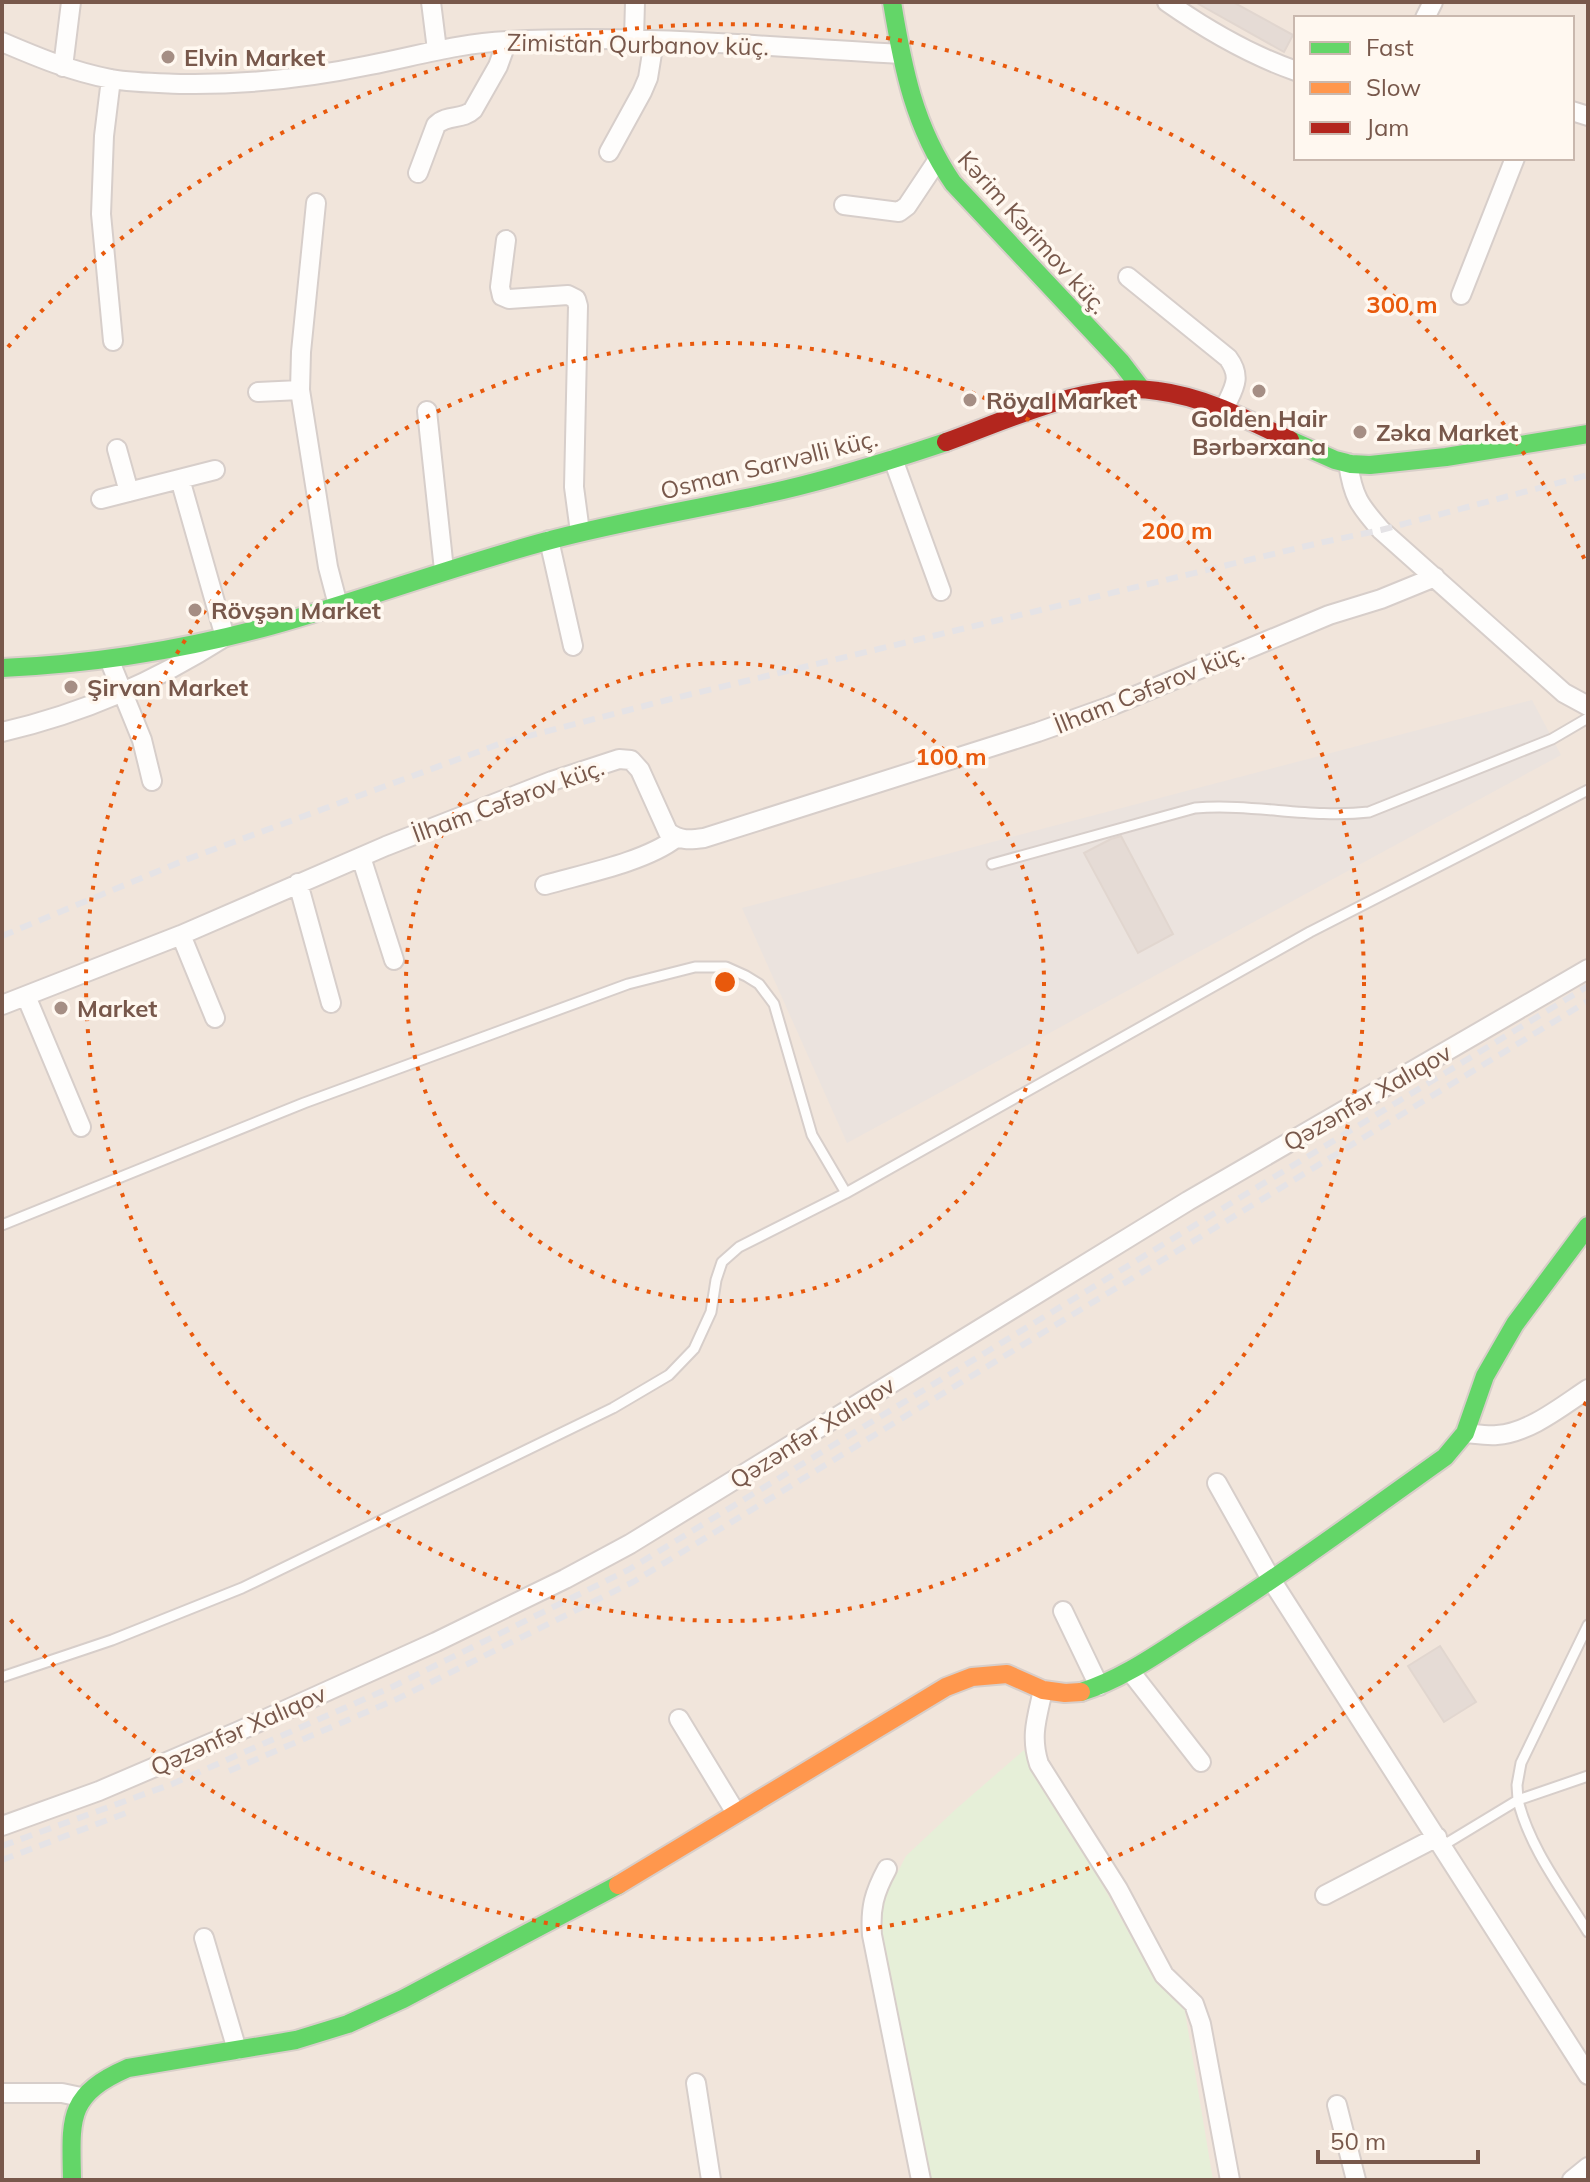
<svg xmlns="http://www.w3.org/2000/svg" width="1590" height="2182" viewBox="0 0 1590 2182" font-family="Mulish,sans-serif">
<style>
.residential{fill:#f1e5db;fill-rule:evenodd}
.industrial{fill:#ebe3de}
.green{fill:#e6efd8}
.building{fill:#e5dbd5;stroke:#e1d6cf;stroke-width:2}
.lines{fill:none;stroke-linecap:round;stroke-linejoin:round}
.lane-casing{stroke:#d7ceca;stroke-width:13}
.street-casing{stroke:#d7ceca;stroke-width:22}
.fast-casing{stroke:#d8cec9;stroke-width:22}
.slow-casing{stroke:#d8cec9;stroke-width:22}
.jam-casing{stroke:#d8cec9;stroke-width:22}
.lane{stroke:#fefdfc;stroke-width:9}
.street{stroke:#fefdfc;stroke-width:18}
.fast{stroke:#63d668;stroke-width:18}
.slow{stroke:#ff974d;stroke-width:18}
.jam{stroke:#b3261e;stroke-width:18}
.rail{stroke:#e5e3e6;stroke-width:6;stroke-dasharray:12 8;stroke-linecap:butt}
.ring{fill:none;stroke:#e8590c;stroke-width:4;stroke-dasharray:4 8}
.poi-dot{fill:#a58e84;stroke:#fff8f0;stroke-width:3}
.labels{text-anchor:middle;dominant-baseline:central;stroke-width:7;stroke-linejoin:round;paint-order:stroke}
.street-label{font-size:24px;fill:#78584b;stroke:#fff8f0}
.poi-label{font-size:24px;font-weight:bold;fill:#78584b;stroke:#fff8f0;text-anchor:start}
.centre{fill:#e8590c;stroke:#fff8f0;stroke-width:4}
.ring-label{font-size:24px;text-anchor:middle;font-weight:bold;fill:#e8590c;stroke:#fff8f0;stroke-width:7;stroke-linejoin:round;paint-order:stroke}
</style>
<rect width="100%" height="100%" fill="#f8f3ee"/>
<path class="residential" d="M2,2h1586v2178h-1586zM1296,18h276v140h-276z"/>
<path class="industrial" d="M1532,700l29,55 -714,388 -105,-235z"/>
<path class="green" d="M1024,1750l44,73 85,153 31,30 29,174h-285l-48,-248 -1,-24 27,-52 50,-47z"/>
<path class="building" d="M1195,2h38l60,33 -9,17z
M1121,836l52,98 -35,19 -54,-100 27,-14z
M1440,1646l36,56 -32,20 -36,-56z"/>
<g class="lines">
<g class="lane-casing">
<path id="lane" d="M992,864l203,-56c58,-5 116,11 174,4l183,-73 36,-21
M2,1225l302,-122 324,-119 67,-17h31l20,9 13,8 15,20 38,131 34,58
M2,1677l110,-37 130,-52 371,-180 56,-33 25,-26 17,-37 5,-32 6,-18 17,-15 107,-54 464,-261 278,-142
M1588,1776l-70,24c11,47 45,91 70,132
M1442,1846l76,-46 -1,-15 4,-22 67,-138"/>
</g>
<g class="street-casing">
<path id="street" d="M431,2l6,48
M1167,2c40,28 83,53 129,69
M1425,18l8,-16
M634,39l1,-37
M2,42c35,15 71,30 109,37 23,4 48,4 72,5 64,1 125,-6 187,-19 46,-9 90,-22 137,-24 131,-7 263,6 394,13
M63,67l8,-65
M111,79l-7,57 -3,78 12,127
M1572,111l16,5
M609,152l33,-60 6,-14 6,-37
M418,173l18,-48c11,-11 27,-5 37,-15l25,-44 9,-25
M316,203l-15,149 -1,38 28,177 10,38
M844,205l55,7 8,-6 30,-45
M506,240l-6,47 2,9 7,3 59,-4 8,4 2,7 -4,181 6,45
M1128,277l100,81c15,20 5,31 -4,51
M1461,295l54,-137
M258,392l42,-2
M427,411l17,159
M117,449l12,43
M893,459l48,132
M1348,463c5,34 11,42 33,67l183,163 24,13
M101,499l114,-29
M549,540l24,106
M109,659l33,81 10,41
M2,732c82,-19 152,-50 223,-95l-45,-158
M361,857l33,103
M298,883l33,120
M545,885c38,-11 100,-23 131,-47
M181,935l34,83
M26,996l55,131
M2,1005l179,-70 205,-89 166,-65 67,-22 12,1 9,10 28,62c12,9 22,8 36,6l334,-106 73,-26 218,-91 52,-16 54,-22
M1465,1433c11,1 22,3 32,2 32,-2 65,-29 91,-46
M1217,1483l55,98 316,494
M1063,1611l36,75
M1130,1671l71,91
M1043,1690c-6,28 -13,46 -4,74l79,125 46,86 30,29 7,20 29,156
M679,1719l57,94
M2,1826l97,-35 140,-60 197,-89 129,-63 65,-35 558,-343 400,-232
M887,1869c-13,24 -17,39 -15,66l49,245
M1325,1895l112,-58
M204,1938l33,112
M696,2083l15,97
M2,2093h60l19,4
M1337,2105l19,75
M1572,2180l16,-13"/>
</g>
<g class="fast-casing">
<path id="fast" d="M892,2c11,67 22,124 61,181l168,179 19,25
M1290,440l45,20 16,4 19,1 76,-8 142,-23
M2,668c91,-4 180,-18 268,-42 93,-26 184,-60 277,-85 78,-21 158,-33 236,-51 56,-13 109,-30 163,-48
M1081,1692c45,-14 83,-43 123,-68 82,-52 161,-110 241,-167l20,-24 20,-57 30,-52 73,-98
M72,2180c-1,-61 -6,-85 56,-112l168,-28 52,-16 55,-25 215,-114"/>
</g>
<g class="slow-casing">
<path id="slow" d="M618,1885l328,-198 26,-10 35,-3 36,16 22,3 16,-1"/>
</g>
<g class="jam-casing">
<path id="jam" d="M946,442c64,-23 144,-62 212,-51 47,6 90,29 132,49"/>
</g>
<use href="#lane" class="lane"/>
<use href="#street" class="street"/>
<use href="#fast" class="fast"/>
<use href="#slow" class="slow"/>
<use href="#jam" class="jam"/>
<path class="rail" d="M2,936l183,-76 317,-117 169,-44 648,-156 62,-13 207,-55
M229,1771l168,-72 236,-117 955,-581
M2,1846l170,-62 220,-97 236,-117 960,-584
M2,1860l124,-47"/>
</g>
<g class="ring">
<circle cx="725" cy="982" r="319"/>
<circle cx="725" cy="982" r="639"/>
<path d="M1586 1402A958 958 0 0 1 8 1617M8 347A958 958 0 0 1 1586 562"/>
</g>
<g class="poi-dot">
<circle cx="168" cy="57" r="8"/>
<circle cx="1259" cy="391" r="8"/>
<circle cx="970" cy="400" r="8"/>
<circle cx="1360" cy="432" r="8"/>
<circle cx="195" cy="610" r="8"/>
<circle cx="71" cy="687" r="8"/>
<circle cx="61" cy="1008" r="8"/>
</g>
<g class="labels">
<g class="street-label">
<text transform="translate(638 44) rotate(1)">Zimistan Qurbanov küç.</text>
<text transform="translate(1033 232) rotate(48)">Kərim Kərimov küç.</text>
<text transform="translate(769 464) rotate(-14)">Osman Sarıvəlli küç.</text>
<text transform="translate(1149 688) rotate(-22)">İlham Cəfərov küç.</text>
<text transform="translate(508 800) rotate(-20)">İlham Cəfərov küç.</text>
<text transform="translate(1367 1097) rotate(-30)">Qəzənfər Xalıqov</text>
<text transform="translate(812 1432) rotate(-32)">Qəzənfər Xalıqov</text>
<text transform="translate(238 1730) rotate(-24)">Qəzənfər Xalıqov</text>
</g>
<g class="poi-label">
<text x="184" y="57">Elvin Market</text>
<text x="986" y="400">Röyal Market</text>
<text x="1259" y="418" text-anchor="middle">Golden Hair<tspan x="1259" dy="28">Bərbərxana</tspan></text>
<text x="1376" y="432">Zəka Market</text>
<text x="211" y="610">Rövşən Market</text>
<text x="87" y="687">Şirvan Market</text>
<text x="77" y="1008">Market</text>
</g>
</g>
<circle cx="725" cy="982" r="12" class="centre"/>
<g class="ring-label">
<text x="1402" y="313">300 m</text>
<text x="1177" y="539">200 m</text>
<text x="951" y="765">100 m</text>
</g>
<rect width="1590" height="2182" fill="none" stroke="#78584b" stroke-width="8"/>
<rect x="1294" y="16" width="280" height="144" fill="#fff8f0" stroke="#c9b8ae" stroke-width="2"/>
<rect x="1310" y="42" width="40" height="12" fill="#63d668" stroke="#c9b8ae" stroke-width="2"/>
<text x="1366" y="56" font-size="24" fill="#78584b">Fast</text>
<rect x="1310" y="82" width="40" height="12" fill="#ff974d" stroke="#c9b8ae" stroke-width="2"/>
<text x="1366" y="96" font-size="24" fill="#78584b">Slow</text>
<rect x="1310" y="122" width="40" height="12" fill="#b3261e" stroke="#c9b8ae" stroke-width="2"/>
<text x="1366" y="136" font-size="24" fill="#78584b">Jam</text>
<path d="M1318 2150v12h160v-12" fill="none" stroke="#78584b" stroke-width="4"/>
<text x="1330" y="2150" font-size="24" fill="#78584b" stroke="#fff8f0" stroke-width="6" paint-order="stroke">50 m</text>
</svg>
